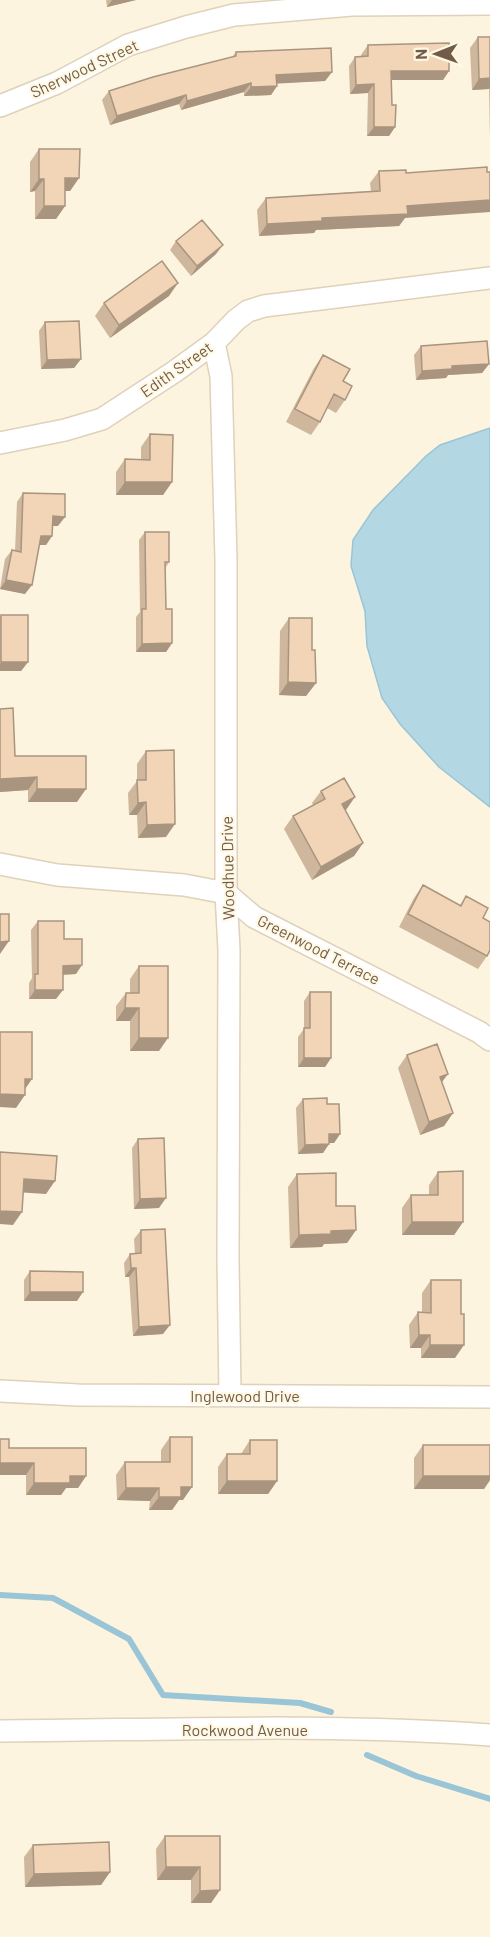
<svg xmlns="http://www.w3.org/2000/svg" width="490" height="1937" viewBox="0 0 490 1937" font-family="Barlow,sans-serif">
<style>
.water{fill:#b4d7e4;stroke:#9ac5d6;stroke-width:1.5}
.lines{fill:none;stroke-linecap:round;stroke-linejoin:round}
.stream{stroke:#9ac5d6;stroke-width:6}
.minor-casing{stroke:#dfd1bb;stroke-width:24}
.minor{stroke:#fff;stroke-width:21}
.wall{fill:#cfb79d}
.shaded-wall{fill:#a9957f}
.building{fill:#f1d5b6;stroke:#a9957f;stroke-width:1.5}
.labels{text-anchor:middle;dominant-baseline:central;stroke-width:4.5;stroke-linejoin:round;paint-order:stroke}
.street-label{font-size:16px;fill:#715c47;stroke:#fff8e4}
</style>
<rect width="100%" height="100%" fill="#fcf4de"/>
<path class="water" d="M490,428v379l-51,-40 -39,-43 -18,-26 -15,-52 -2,-35 -14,-45 2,-26 20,-30 53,-54 14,-11z"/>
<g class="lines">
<path class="stream" d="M0,1595l53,3 76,41 34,56 137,8 31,9
M367,1755l49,21 74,23"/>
<g class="minor-casing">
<path id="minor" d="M0,106l57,-23 71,-38 58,-18 48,-12 118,-10 138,-1
M214,343l7,33 5,183v334l3,57 -1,309 2,135
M0,443l65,-13 37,-11 72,-47 40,-29 22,-23 12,-9 16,-5 226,-28
M0,864l57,11 127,10 42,8 28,24 225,115 11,8
M0,1391l78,4 412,2
M0,1731c163,-1 327,-8 490,4"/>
</g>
<use href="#minor" class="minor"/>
</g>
<path class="wall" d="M106,0h30l-29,7z
M478,37h12v103l-1,-51 -17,1 -2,-42z
M368,45l81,26 -6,9h-52l1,25 3,22 -6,9h-22l1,-43 -18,1 -1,-28 6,-9h6v-2z
M236,52l96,20 -7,9 -48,2v3l-6,9 -27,1v-4l-63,18 -2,-6 -69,21 -8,-25 7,-9 123,-34z
M39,149l40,29 -9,13h-5v15l-9,13h-21v-28l-5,1v-30z
M379,171l26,47 -6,8 -83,4 -2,3 -55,3 -2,-26 9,-12 105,-7 -1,-8z
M176,241l40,13 -25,22 -21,-26z
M169,296l-59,42 -15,-22 9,-13z
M45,322l36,37 -7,9 -33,1 -2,-38z
M421,346l68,18 -7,9 -34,2 -2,3 -30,2 -2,-25z
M323,355l20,26 2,19 -9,13 -9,-5 -7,14 -9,13 -25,-13 28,-54z
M150,434l22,48 -9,13h-47v-23l9,-13h16v-12z
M23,493l35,33h-5l-1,10 -6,9h-7l-14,49 -25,-5 5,-30 7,-9 3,1 2,-49z
M145,532l24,30 -3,5v42l6,34 -6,9h-30v-35l4,-5 -1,-72z
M1,615l27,47 -7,9h-21v-54z
M289,618l23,32 4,33 -10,13 -27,-1 1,-64z
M0,709l15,47 62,46h-49v-12l-28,2z
M146,751l20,86 -28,1 -1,-23h-8l-1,-22 9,-12v-17z
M321,791l24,19 18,33 -9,13 -42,24 -28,-51 9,-13 20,-11 -1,-2z
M423,885l37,20 6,-9 17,22 4,38 -9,13 -79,-42 15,-29z
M38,921l26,18 12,35 -13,1 -7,24h-27v-16l3,-5 -1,-48z
M139,966l20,85h-29v-30h-14v-15l10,-13h4v-14z
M310,992l21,66 -6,9h-27v-30l6,-8v-28z
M407,1055l46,58 -9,13 -24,9 -22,-67z
M303,1099l24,5 13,30 -6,9h-5l-6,10 -25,1 -2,-46z
M138,1139l21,69 -25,1 -2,-61z
M438,1172l25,50 -9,13h-52v-27l9,-13h18v-10z
M297,1174l39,32 20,24 -9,13 -23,1 -2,3 -32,1 -2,-61z
M141,1230l22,104 -30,2 -4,-59h-4l-1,-14 6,-9 5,-1 -1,-14z
M30,1271l47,30h-53v-21z
M431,1280l24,78h-34v-10h-11l-1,-23 9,-13h4v-19z
M170,1437l13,63h-4l-7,10h-23l1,-9 -33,-1 -1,-25 9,-13h36v-12z
M0,1439l9,9 77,28 -8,12h-12l-5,7h-35v-20h-26z
M250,1440l27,41 -9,13h-50v-27l9,-13h14z
M423,1445h67v35l-6,9h-70v-31z
M165,1836h55v54l-9,13h-20v-23h-34l-1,-31z
M33,1845l77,27 -9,13 -76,2 -1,-30z"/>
<path class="shaded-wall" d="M112,0h24l-29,7z
M391,71h58l-6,9h-58z
M332,72l-7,9 -55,3 6,-9z
M490,78v9l-1,2 -17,1 7,-11z
M251,83l-7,9 -63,18 6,-9z
M374,84l-6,9 -18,1 6,-9z
M277,86l-6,9 -27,1 7,-9z
M186,95l-7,9 -69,21 7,-9z
M374,127h21l-6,9h-22z
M65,178h14l-9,13h-14z
M39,179h5l-9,12 -5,1z
M490,200v12l-85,6 -6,8 -83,4 -2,3 -55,3 8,-12 55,-6 85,-12z
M44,206h21l-9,13h-21z
M223,245l-7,9 -25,22 6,-10z
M178,283l-9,13 -59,42 9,-13z
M81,359l-7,9 -33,1 6,-9z
M489,364l-7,9 -34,2 -2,3 -30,2 6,-9 30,-5z
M125,482h47l-9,13h-47z
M53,516l12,1 -7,9h-11z
M41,536h11l-6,9h-12z
M6,580l26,5 -7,9 -25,-5z
M172,643l-6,9h-30l6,-8z
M1,662h27l-7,9h-21v-7z
M288,682l28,1 -10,13 -27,-1z
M37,777l-9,13 -28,2v-13z
M37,789h49l-9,13h-49z
M355,797l-9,13 -13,7 9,-13z
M146,802l-9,13h-8l9,-12z
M175,824l-9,13 -28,1 9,-13z
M363,843l-9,13 -42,24 9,-13z
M9,941l-9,13v-12z
M82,965l-6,9 -20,1 7,-9z
M35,990h28l-7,9h-27z
M125,1008h14l-9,13h-14z
M139,1038h29l-9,13h-29z
M304,1058h27l-6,9h-27z
M448,1074l-9,12 1,-9z
M25,1079h7l-9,13z
M0,1094l25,1 -9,13 -16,-1z
M453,1113l-9,13 -24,9 9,-13z
M329,1134h11l-6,9h-11z
M329,1144l-6,9 -25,1 7,-9z
M24,1179l31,2 -9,13 -31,-2z
M166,1198l-7,10 -25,1 6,-10z
M0,1211l22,1 -9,13 -13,-1z
M412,1222h51l-9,13h-52z
M356,1230l-9,13 -23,1 -2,3 -32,1 9,-13 32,-4z
M131,1268h5l-7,9h-4z
M30,1292h53l-6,9h-53z
M170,1325l-7,9 -30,2 6,-9z
M419,1335h11l-9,13h-11z
M430,1345h34l-9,13h-34z
M0,1463h34l-8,12h-26z
M70,1476h16l-8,12h-12l-5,7h-35l8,-12z
M423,1476h67v4l-6,9h-70z
M227,1481h50l-9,13h-50z
M181,1487h11l-9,13h-4l-7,10h-23l10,-13z
M126,1488h33l-9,13 -33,-1z
M166,1867h34l-9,13h-34z
M110,1872l-9,13 -76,2 9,-13z
M220,1890l-9,13h-20l9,-12z"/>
<path class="building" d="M478,37h12v41l-11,1z
M449,43v28h-58l1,34h4l-1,22h-21v-43l-18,1 -1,-28 13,-1v-11z
M331,48l1,24 -56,3 1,11 -26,1v-4l-64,18 -1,-6 -69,21 -8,-25 44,-14 83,-21v-4z
M39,149h41l-1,29h-14v28h-21v-27h-5z
M487,167v5h3v28l-83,6 1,8 -86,4v3l-55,3 -1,-26 114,-7 -1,-20 27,-1v3z
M202,220l21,25 -26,21 -21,-25z
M162,261l16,22 -59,42 -15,-22z
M79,321l2,38 -34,1 -2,-38z
M487,341l2,23 -37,2v3l-30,2 -1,-25z
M323,355l27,14 -7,12 9,5 -7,14 -11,-6 -14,28 -25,-13z
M150,434l23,1 -1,47h-47v-23l25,1z
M23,493l42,1v23l-12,-1 -1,20h-11l-9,49 -26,-5 6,-30 9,2z
M145,532h24v30h-4l1,47h6v34l-30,1v-35h4z
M1,615h27v47h-27z
M289,618h23v32h3l1,33 -28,-1z
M13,708l2,48h71v33h-49v-12l-37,2v-70z
M174,750l1,74 -28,1 -1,-23 -8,1 -1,-23h9v-29z
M344,778l11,19 -13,7 21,39 -42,24 -28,-51 32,-17 -4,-8z
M423,885l38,21 5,-10 22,12 -5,10 7,4v28l-3,6 -79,-42z
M0,914h9v27l-9,1z
M38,921h26v18h18v26l-19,1v24h-28v-16h3z
M139,966h29v72h-29v-30h-14l1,-15h13z
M310,992h21v66h-27v-30h6z
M0,1032h32v47h-7v16l-25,-1z
M437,1044l11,30 -8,3 13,36 -24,9 -22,-67z
M327,1098v6h12l1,30h-11v10l-24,1 -2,-46z
M164,1138l2,60 -26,1 -2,-60z
M0,1152l57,4 -2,25 -31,-2 -2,33 -22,-1z
M463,1171v51h-51l-1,-27h27v-23z
M336,1173v33h19l1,24 -25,1v3l-32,1 -2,-61z
M165,1229l5,96 -31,2 -3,-59h-5l-1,-14 11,-1v-23z
M30,1271l53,1v20h-53z
M431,1280h30v34h3v31h-34v-10h-11l-1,-23 13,1z
M170,1437h22v50h-11v10h-22v-9h-33l-1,-26h45z
M0,1439h9v9h77v28h-16v7h-36v-20h-34z
M250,1440h27v41h-50v-27h23z
M423,1445h67v31h-67z
M165,1836h55v54l-20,1v-24h-34z
M109,1842l1,30 -76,2 -1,-29z"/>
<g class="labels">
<g class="street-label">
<text transform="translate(84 68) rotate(-25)">Sherwood Street</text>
<text transform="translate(176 369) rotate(-35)">Edith Street</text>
<text transform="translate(227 868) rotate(-91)">Woodhue Drive</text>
<text transform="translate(319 949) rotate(27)">Greenwood Terrace</text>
<text x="245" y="1395">Inglewood Drive</text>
<text x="245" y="1729">Rockwood Avenue</text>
</g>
</g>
<g transform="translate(436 54) rotate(269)" stroke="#fff8e4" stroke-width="4.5" paint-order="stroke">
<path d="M0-4.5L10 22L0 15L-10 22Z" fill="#715c47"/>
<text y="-9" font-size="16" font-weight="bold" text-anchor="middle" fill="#715c47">N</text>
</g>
</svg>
